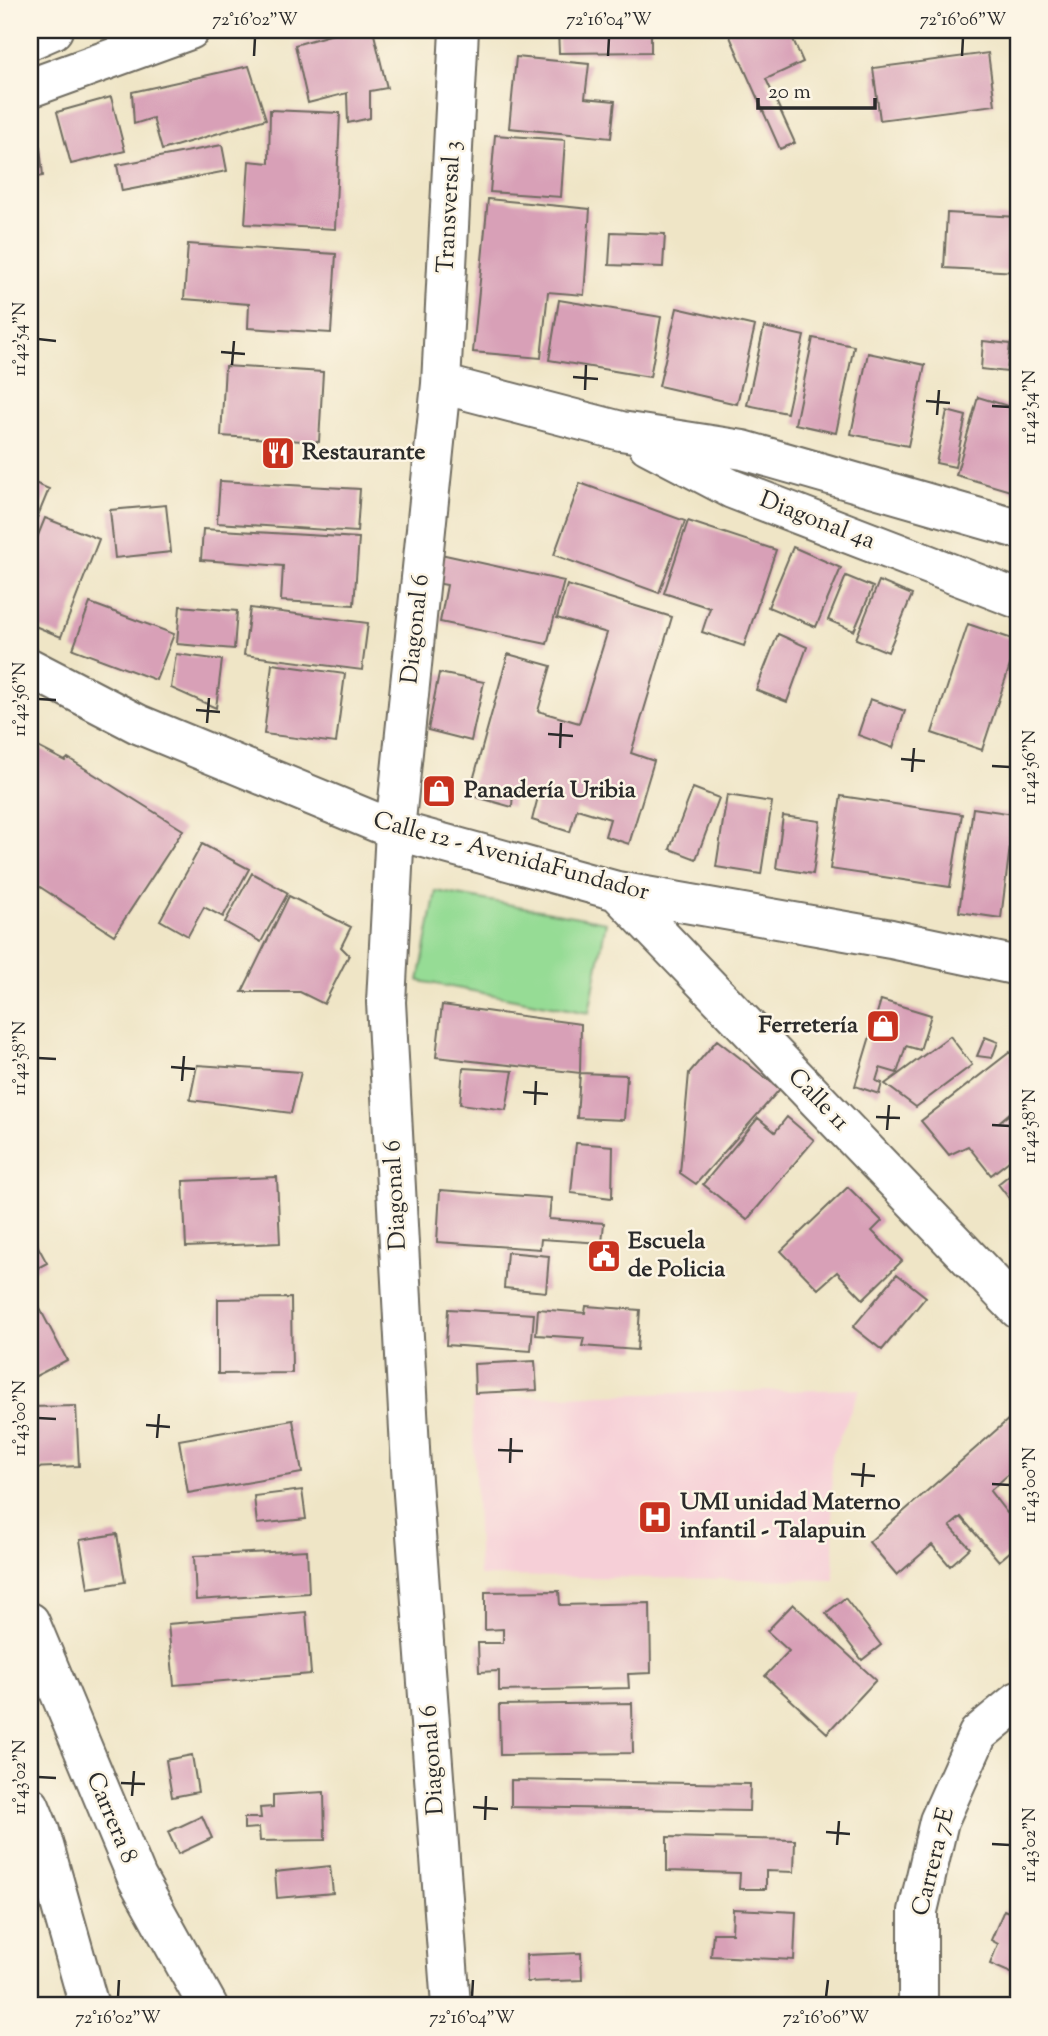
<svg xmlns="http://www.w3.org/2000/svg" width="1048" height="2036" viewBox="0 0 1048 2036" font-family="'Sorts Mill Goudy',serif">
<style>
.built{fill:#f6cfd7}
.green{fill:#96dc95;stroke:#608460;stroke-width:2}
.building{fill:#d8a0b7}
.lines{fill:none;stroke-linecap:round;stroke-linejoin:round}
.minor-casing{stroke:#706c61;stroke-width:42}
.minor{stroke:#fff;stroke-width:38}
.ticks{fill:none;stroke:#2b2b2b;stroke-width:2.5}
.labels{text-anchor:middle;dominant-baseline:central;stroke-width:5;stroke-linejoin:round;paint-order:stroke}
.street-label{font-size:24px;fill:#2b2b2b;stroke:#fcf5e5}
.poi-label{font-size:24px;font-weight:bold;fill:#2b2b2b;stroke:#fcf5e5;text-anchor:start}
.neatline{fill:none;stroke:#2b2b2b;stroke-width:2.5}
.ticks-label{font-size:18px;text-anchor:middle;fill:#2b2b2b}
</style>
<rect width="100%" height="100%" fill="#fcf5e5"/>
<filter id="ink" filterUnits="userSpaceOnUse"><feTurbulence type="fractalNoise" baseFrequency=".0143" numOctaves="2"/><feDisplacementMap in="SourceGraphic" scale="14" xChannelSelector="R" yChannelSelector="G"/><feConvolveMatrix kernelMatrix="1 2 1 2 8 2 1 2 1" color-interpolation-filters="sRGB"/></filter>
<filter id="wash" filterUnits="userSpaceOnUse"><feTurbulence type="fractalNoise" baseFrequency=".00686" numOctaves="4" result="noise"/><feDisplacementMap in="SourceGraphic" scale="28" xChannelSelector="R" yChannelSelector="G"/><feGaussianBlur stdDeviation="1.57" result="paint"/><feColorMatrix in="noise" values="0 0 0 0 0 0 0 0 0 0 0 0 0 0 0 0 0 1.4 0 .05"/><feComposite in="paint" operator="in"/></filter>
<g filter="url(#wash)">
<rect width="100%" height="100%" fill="#efe5c6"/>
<path class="built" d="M860,1389l-29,68 3,123 -355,-4 -7,-178z"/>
<path class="green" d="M436,891l170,31 -17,91 -170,-32z"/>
<g id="blocks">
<path class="building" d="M347,30h26l14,58 -17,3v27l-22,5 -1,-30 -39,10 -13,-58z
M558,30h93v22l-92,1z
M727,30h62l14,32 -37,17 29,64 -15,6z
M988,53l7,52 -115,15 -7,-52z
M516,57l73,7 -4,34 30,3 -4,37 -102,-10z
M249,66l17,53 -104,31 -9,-32 -19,6 -2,-32z
M111,97l14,54 -54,13 -14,-52z
M270,110l70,3 -5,116 -90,-5 4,-63 20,2z
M495,135l70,5 -4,57 -71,-5z
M222,145l5,26 -105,20 -5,-26z
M40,147l3,29 -13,2v-27z
M488,199l102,10 -6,86 -36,-3 -7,66 -68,-6z
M947,213l71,4v55l-74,-4z
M611,232l54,2 -2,33 -54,-2z
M188,244l148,10 -5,79 -83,-5 1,-24 -65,-5z
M559,300l102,17 -11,60 -101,-17z
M677,308l78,18 -18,78 -78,-18z
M764,327l40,9 -17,77 -40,-8z
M813,338l41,8 -18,87 -41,-9z
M983,341l27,3 -3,28 -26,-3z
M868,353l57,12 -17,81 -57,-12z
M225,366l98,6 -4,70 -98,-6z
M1015,392l3,1 -1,100 -61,-18 22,-78 33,10z
M947,411l19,5 -11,51 -19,-4z
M30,481l19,8 -19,46z
M220,481l140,8 -3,43 -140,-9z
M580,483l105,38 -26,72 -105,-38z
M166,505l5,47 -56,6 -5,-48z
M45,518l54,21 -38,98 -31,-13v-69z
M688,521l88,29 -32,96 -42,-14 8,-24 -46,-15z
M203,529l156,9 -5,67 -73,-4 2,-35 -82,-6z
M793,547l48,21 -25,59 -48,-20z
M436,553l128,28 -17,63 -107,-22 7,-37 -17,-3z
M846,576l27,11 -19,44 -26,-11z
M879,581l33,14 -24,57 -32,-13z
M567,585l105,32 -41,136 23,8 -25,83 -24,-8 5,-17 -33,-10 -7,23 -38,-12 6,-23 -25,-7 -1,17 -43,-12 39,-141 43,12 -13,45 41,12 28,-90 -50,-15z
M90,603l84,31 -18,46 -83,-31z
M180,606l57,5 -3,38 -57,-5z
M250,608l118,15 -6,47 -118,-15z
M968,624l50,17 -36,109 -50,-17z
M778,634l29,13 -20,55 -31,-12z
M176,654l46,6 -6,48 -45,-20z
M272,664l73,10 -9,69 -72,-9z
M439,673l45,9 -13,59 -43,-11z
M870,699l35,12 -12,37 -35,-13z
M30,743l35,18 3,-3 115,72 -69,105 -77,-50 -7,9z
M693,788l26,10 -23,61 -26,-10z
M727,795l45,7 -11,72 -45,-7z
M841,796l121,18 -12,73 -120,-18z
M973,808l41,6 -13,104 -42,-6z
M783,816l37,5 -7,53 -37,-6z
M202,844l47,25 -26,48 -19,-10 -16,29 -28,-16z
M252,873l36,20 -27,49 -36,-20z
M289,896l62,31 -10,20 8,8 -25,49 -24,-12h-58z
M881,1000l50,15 -11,35 -14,-4 -9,27 -17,-5 -4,13 6,2 -3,11 -24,-8z
M442,1005l139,19 -1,49 -144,-16z
M950,1036l22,29 -56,42 -31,-23z
M985,1037l13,5 -6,16 -15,-2z
M717,1040l63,49 -84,95 -16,-11 9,-100z
M1010,1052l8,11v43l-19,16 19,-14v46l-27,21 -23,-29 -19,9 -28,-34z
M197,1065l104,7 -10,41 -101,-13z
M463,1068l50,3 -7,39 -46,-6z
M580,1073l47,2 -3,45 -47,-2z
M787,1117l27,23 -67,80 -44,-36 55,-66 17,14z
M576,1143l37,3 -1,52 -41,-5z
M1018,1168v42l-20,-26z
M277,1177l3,66 -94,4 -3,-66z
M848,1187l34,34 -10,10 30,30 -39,38 -26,-27 -19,17 -37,-38z
M440,1190l111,8 -2,21 55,4 -2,20 -61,-4 -1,10 -103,-7z
M30,1232l17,31 -17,9z
M507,1252l42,4 -3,36 -42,-4z
M897,1274l29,23 -44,53 -29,-23z
M291,1298l1,75 -74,1v-75z
M586,1306l54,4 -3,40 -55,-4 2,-8 -48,-3 2,-26 47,4z
M39,1307l28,53 -37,19v-68z
M448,1309l86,5 -3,37 -85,-6z
M535,1361l2,29 -62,3 -1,-29z
M76,1406l3,60 -49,2v-61z
M1018,1411v71l-8,-9 -20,18 17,22 11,-9v41l-19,16 -38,-44 -11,9 20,22 -20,18 -18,-21 -35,30 -28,-33z
M293,1420l9,53 -114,20 -9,-53z
M302,1490l4,29 -49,5 -3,-28z
M117,1534l8,48 -37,6 -8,-48z
M307,1550l2,43 -113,7 -2,-44z
M559,1591l1,14 90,-2 1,70 -23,1 1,14 -130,3v-20l-20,1 -1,-29h25v-14l-18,1v-38z
M845,1598l36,47 -19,15 -36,-47z
M793,1604l83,76 -49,53 -62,-57 24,-25 -22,-20z
M306,1612l5,62 -137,11 -6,-61z
M632,1703l1,50 -133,2 -1,-50z
M192,1755l6,37 -26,5 -6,-37z
M511,1780l239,4 -1,27 -238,-4z
M324,1792l1,48 -65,1 -1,-13 -15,1v-11h17l-1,-10 13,-1v-12z
M202,1816l10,22 -34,16 -10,-22z
M667,1837l128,3 -1,32 -28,-1v18h-27l1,-16 -73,-2z
M330,1866l3,27 -56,5 -2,-26z
M733,1909l63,3 -2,48 -83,-4 2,-23h19z
M1004,1910l14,6v60l-28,-12 8,-20 -7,-4z
M581,1953l1,27 -55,2 -1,-27z"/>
</g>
</g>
<g filter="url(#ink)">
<use href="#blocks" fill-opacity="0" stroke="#706c61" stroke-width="2"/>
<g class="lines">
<g class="minor-casing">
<path id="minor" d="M30,40l23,-10
M30,88l160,-58
M441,384l180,47 122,19 275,79
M648,445l84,44 286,110
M30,668l108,56 257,106 222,61 274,48 127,27
M617,891l401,418
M30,1622l107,256 71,128
M30,1806l10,25 49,175
M451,2006l-40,-539 -25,-465 9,-172 46,-446 18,-354
M918,2006v-95l21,-90 39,-87 40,-33"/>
</g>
<use href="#minor" class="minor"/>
</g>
</g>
<path class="ticks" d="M254,56l1,-18M608,56l1,-18M962,56l1,-18M38,339l18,2M221,352l24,2M232,365l2,-24M573,377l25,2M585,390l1,-25M926,401l24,2M992,406l18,1M937,415l2,-25M38,699l18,1M196,710l24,2M207,723l2,-25M548,734l25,2M560,748l1,-25M901,759l24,2M992,766l18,1M912,772l2,-24M38,1058l18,1M171,1067l24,2M182,1081l2,-25M523,1092l25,2M535,1105l1,-24M876,1117l24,1M992,1125l18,1M887,1130l2,-25M38,1418l18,1M146,1425l24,2M157,1438l2,-24M498,1450l25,1M510,1463l1,-25M851,1474l24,2M992,1484l18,1M862,1487l2,-24M38,1777l18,1M121,1783l24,1M132,1796l2,-25M473,1807l25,2M485,1820l1,-24M826,1832l24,2M992,1844l18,1M837,1845l2,-24M118,1997l1,-17M472,1997l1,-17M826,1997l2,-17"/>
<defs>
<g id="restaurant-square" transform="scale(1.75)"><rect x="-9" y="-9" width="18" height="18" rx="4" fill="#c8321e" stroke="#fcf5e5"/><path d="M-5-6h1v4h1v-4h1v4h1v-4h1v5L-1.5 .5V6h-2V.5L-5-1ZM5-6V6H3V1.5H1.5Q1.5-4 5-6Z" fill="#fff"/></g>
<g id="shop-square" transform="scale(1.75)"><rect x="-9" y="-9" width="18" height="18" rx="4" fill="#c8321e" stroke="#fcf5e5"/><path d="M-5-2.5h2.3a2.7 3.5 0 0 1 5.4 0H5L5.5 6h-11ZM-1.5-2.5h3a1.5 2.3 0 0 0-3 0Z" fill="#fff"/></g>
<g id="civic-square" transform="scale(1.75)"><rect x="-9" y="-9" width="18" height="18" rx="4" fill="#c8321e" stroke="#fcf5e5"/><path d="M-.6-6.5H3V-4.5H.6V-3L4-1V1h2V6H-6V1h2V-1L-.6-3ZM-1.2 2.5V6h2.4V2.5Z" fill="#fff"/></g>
<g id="hospital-square" transform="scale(1.75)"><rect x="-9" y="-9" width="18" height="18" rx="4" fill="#c8321e" stroke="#fcf5e5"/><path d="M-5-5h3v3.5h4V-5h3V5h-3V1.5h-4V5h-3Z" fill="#fff"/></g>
</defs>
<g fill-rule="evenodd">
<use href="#restaurant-square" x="278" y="453"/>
<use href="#shop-square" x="439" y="791"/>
<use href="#shop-square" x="883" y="1026"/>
<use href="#civic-square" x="604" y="1256"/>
<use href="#hospital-square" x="655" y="1517"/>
</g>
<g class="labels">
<g class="street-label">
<text transform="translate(450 207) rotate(-87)">Transversal 3</text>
<text transform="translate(817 521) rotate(21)">Diagonal 4a</text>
<text transform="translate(416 629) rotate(-84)">Diagonal 6</text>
<text transform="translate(511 857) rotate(15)">Calle 12 - AvenidaFundador</text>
<text transform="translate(818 1100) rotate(46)">Calle 11</text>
<text transform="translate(396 1195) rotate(-93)">Diagonal 6</text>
<text transform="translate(433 1760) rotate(-94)">Diagonal 6</text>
<text transform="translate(111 1818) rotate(67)">Carrera 8</text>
<text transform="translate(934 1862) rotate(-76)">Carrera 7E</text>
</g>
<g class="poi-label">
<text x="302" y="453">Restaurante</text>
<text x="464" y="791">Panadería Uribia</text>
<text x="858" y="1026" text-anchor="end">Ferretería</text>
<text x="628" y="1242">Escuela<tspan x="628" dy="28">de Policia</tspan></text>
<text x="680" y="1503">UMI unidad Materno<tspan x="680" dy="28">infantil - Talapuin</tspan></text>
</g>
</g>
<rect width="1048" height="2036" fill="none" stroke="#fcf5e5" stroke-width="77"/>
<path d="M758 98v10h117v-10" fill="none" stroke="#2b2b2b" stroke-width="3.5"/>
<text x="768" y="98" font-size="21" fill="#2b2b2b" stroke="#fcf5e5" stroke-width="5" paint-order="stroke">20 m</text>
<rect x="38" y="38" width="972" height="1959" class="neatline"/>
<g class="ticks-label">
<text x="255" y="25">72°16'02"W</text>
<text x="609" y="25">72°16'04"W</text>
<text x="963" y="25">72°16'06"W</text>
<text transform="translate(19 339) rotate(-90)" y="6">11°42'54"N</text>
<text transform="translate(1029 407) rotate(-90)" y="6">11°42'54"N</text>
<text transform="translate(19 699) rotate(-90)" y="6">11°42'56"N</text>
<text transform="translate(1029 767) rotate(-90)" y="6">11°42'56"N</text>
<text transform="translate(19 1058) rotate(-90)" y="6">11°42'58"N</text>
<text transform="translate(1029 1126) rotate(-90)" y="6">11°42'58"N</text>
<text transform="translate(19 1418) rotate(-90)" y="6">11°43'00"N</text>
<text transform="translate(1029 1485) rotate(-90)" y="6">11°43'00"N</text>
<text transform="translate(19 1777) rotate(-90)" y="6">11°43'02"N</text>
<text transform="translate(1029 1845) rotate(-90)" y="6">11°43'02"N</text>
<text x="118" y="2023">72°16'02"W</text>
<text x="472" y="2023">72°16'04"W</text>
<text x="826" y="2023">72°16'06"W</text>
</g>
</svg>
